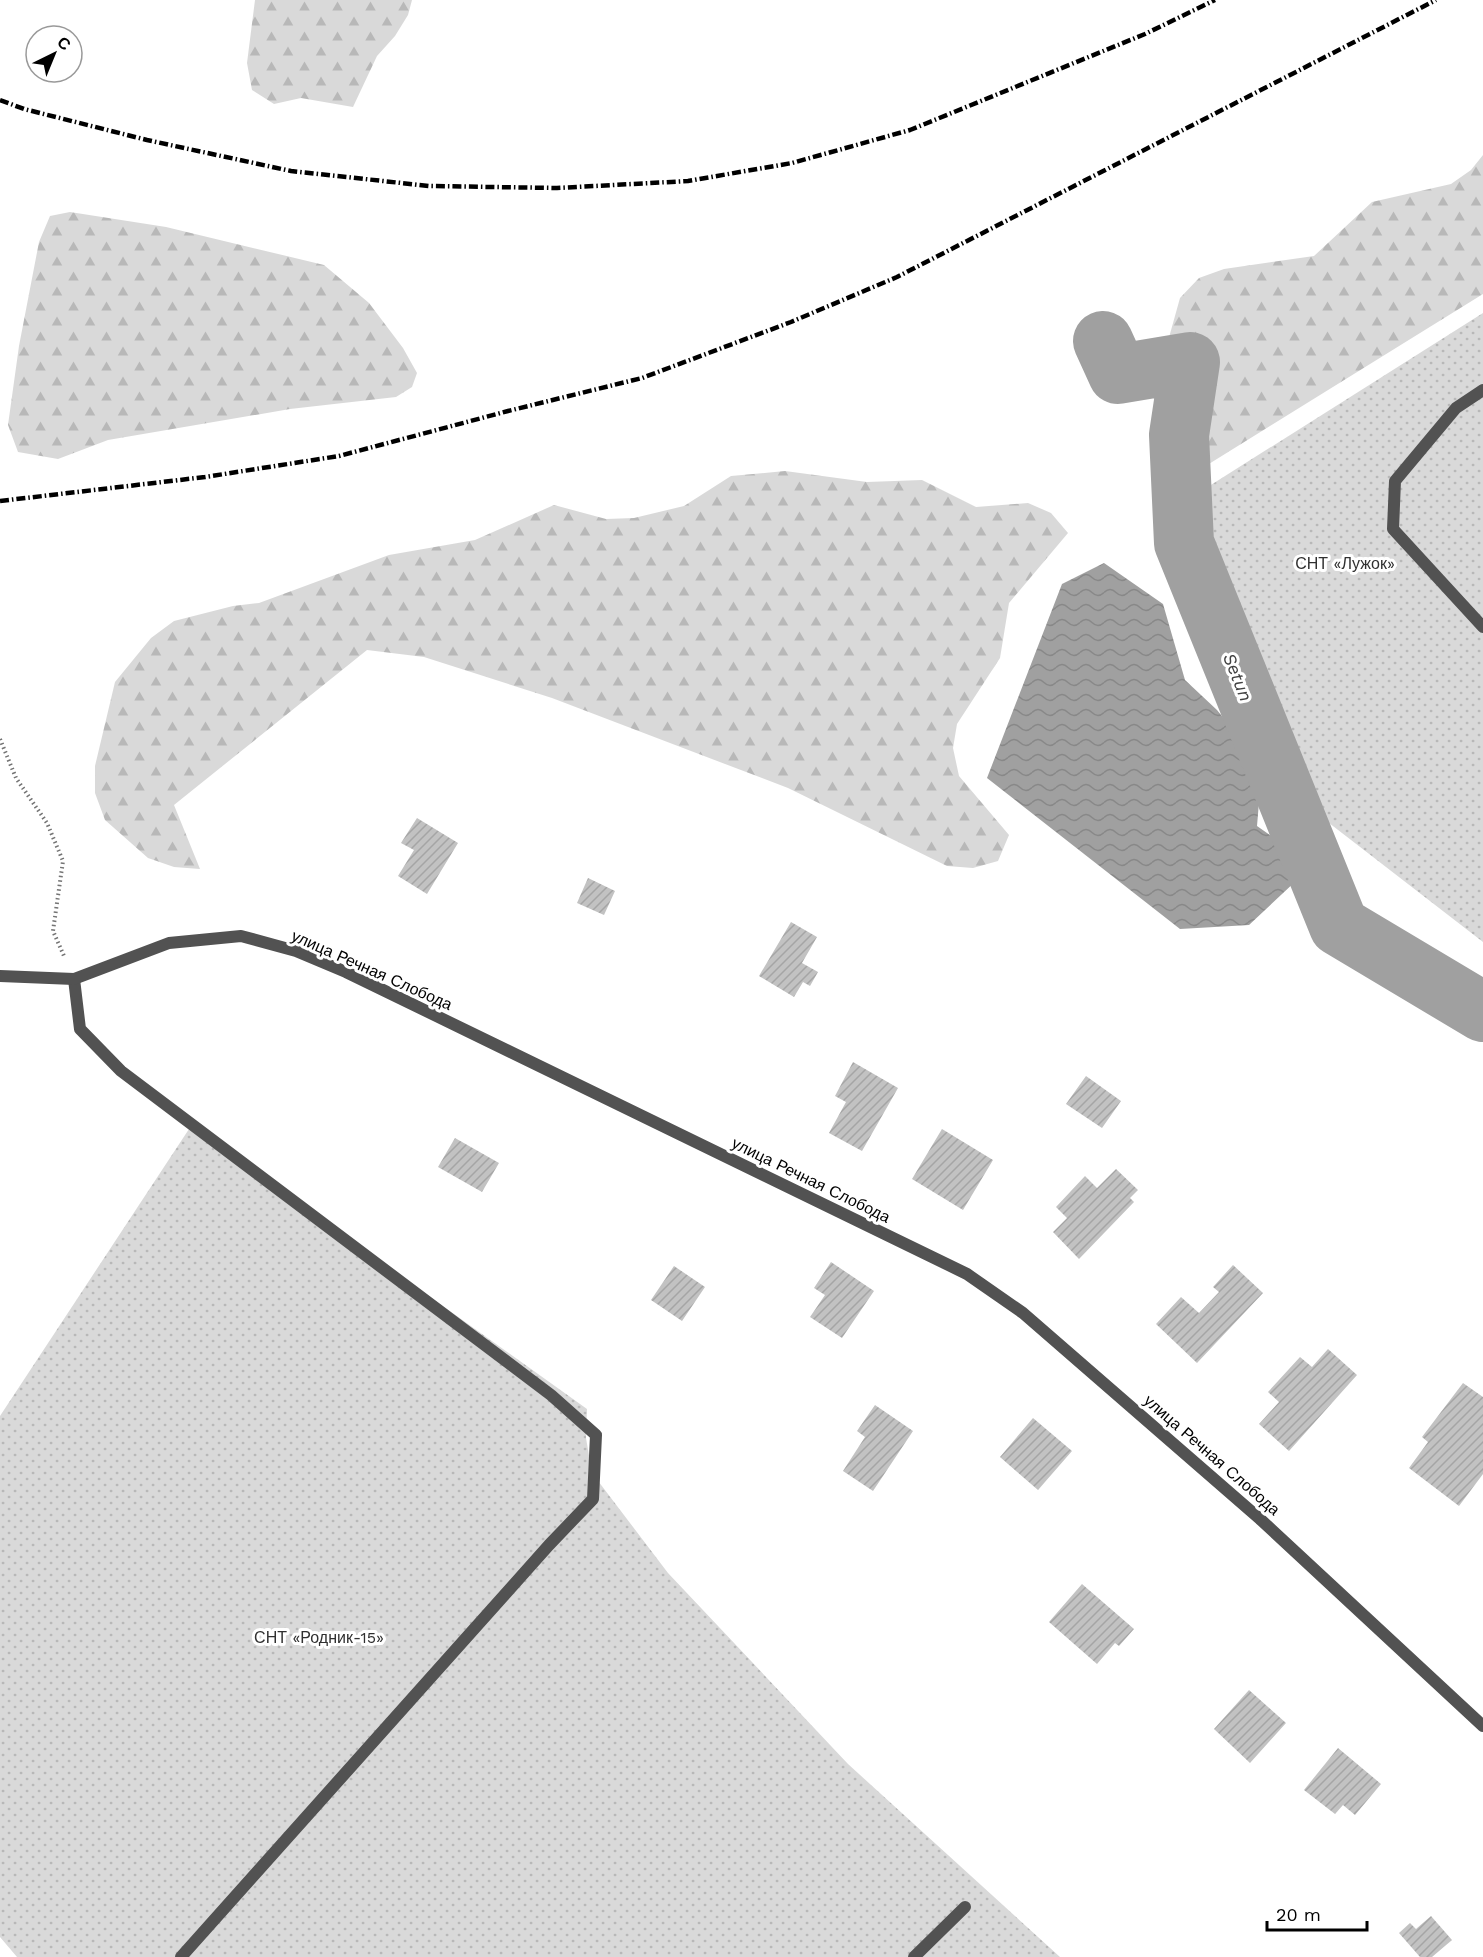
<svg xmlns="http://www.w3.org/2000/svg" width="1483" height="1957" viewBox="0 0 1483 1957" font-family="'Work Sans',sans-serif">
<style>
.forest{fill:url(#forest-firs)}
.garden{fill:url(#garden-dots)}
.water{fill:url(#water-waves)}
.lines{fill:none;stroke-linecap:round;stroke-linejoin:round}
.river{stroke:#a0a0a0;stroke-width:60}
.building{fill:url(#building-hatch)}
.path{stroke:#747474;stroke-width:4;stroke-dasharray:1.5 3;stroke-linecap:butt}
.service{stroke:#525252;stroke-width:12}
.minor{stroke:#525252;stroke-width:12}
.rail{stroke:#000;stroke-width:4.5;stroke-dasharray:9 3 1.5 3;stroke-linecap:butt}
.labels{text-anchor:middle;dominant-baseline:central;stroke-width:6;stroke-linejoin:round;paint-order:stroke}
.park-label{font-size:16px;fill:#303030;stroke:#fff}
.street-label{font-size:16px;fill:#000;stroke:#fff}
.water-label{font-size:18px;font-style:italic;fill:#414141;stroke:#fff}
</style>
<defs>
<pattern id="forest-firs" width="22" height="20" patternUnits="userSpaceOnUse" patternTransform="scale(1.5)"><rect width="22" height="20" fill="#d9d9d9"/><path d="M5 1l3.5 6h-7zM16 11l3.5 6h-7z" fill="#b8b8b8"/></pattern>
<pattern id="garden-dots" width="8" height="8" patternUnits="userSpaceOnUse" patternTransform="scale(1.5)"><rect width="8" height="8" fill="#d9d9d9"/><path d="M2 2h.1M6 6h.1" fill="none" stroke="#b8b8b8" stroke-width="1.8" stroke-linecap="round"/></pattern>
<pattern id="water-waves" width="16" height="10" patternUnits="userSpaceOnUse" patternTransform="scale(1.5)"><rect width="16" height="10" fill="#a0a0a0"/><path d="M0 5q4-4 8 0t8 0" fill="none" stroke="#888"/></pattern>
<pattern id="building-hatch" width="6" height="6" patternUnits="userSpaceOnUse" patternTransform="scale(1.5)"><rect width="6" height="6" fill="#c2c2c2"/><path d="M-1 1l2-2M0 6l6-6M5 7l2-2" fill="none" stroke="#a5a5a5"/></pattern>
</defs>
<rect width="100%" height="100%" fill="#fff"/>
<path class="forest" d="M255,0h157l-4,15 -13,21 -18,20 -24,51 -52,-9 -27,6 -22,-14 -5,-27z
M1483,155v139l-287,178 -11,-26 1,-25 -28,-44 22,-79 19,-20 25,-9 90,-13 58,-54 79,-18 20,-14z
M70,212l96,15 158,38 45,38 34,45 14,25 -5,14 -16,10 -106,12 -182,31 -50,19 -40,-7 -10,-27 11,-79 20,-104 11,-26z
M785,471l82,11 55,-2 54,27 52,-4 23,10 17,20 -59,70 -9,55 -43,66 -4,24 6,28 50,59 -11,26 -25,7 -26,-2 -159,-78 -236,-90 -128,-41 -57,-7 -193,155 26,64 -26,-2 -26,-9 -43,-38 -10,-27v-27l20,-84 36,-44 23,-17 59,-15 26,-3 130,-48 86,-15 79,-35 52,14 28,-1 50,-12 47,-30z"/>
<path class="garden" d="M1483,313v629l-163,-126 -155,-302z
M191,1126l396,283 -1,29 6,35 76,100 180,191 212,193h-1043l-17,-20v-521z"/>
<path class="water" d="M1104,563l59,41 22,76 32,30 45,56 -5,60 56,39 -64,60 -69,4 -193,-151 75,-194z"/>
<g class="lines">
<path class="river" d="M1103,341l15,33 72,-12 -11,73 5,108 155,383 144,86"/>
</g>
<path class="building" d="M417,818l41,25 -31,51 -29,-18 16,-26 -13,-7z
M588,878l27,13 -11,24 -27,-12z
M791,922l26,15 -15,26 16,9 -8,14 -7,-4 -9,15 -35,-21z
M853,1062l45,26 -36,63 -33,-18 17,-31 -11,-6z
M1086,1076l35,25 -19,27 -36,-24z
M942,1129l51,31 -30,50 -51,-31z
M455,1138l44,25 -17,29 -44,-25z
M1116,1169l22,21 -8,8 4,4 -55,57 -26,-27 14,-14 -11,-11 29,-31 12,12z
M831,1262l43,29 -32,47 -32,-21 15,-22 -11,-7z
M1233,1265l30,28 -66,70 -41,-39 25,-27 18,16 20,-21 -6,-5z
M674,1266l31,21 -23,34 -31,-21z
M1328,1349l29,26 -68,76 -30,-27 20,-22 -11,-10 32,-35 12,10z
M1463,1383l20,14v77l-24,32 -50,-38 19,-26 -6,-5z
M875,1405l38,26 -40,60 -30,-20 22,-34 -8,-6z
M1033,1418l39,33 -34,39 -38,-33z
M1082,1584l52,45 -15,17 -4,-3 -18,21 -48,-42z
M1249,1690l37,33 -36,40 -36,-34z
M1338,1748l43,36 -26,31 -12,-10 -8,9 -31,-24z
M1431,1916l21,24 -20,17h-12l-21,-24 11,-10 6,6z"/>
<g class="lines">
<path class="path" d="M0,739l16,39 31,45 16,38 -10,70 11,25"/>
<path class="service" d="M1483,390l-27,18 -61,73 -2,48 90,98
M74,979l6,50 41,42 430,324 45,40 -3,64 -44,46 -368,412
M914,1957l51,-50"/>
<path class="minor" d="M0,976l74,3 95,-36 72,-7 55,15 50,21 621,302 56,39 237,206 223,207"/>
<path class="rail" d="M0,100l24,9 123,31 144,31 138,15 128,2 131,-7 104,-18 118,-33 235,-96 70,-34
M0,501l205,-24 134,-21 169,-45 134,-33 149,-56 106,-45 539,-277"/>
</g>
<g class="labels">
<g class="park-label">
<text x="1345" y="563">СНТ «Лужок»</text>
<text x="319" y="1637">СНТ «Родник-15»</text>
</g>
<g class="street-label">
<text transform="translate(372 970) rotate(24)">улица Речная Слобода</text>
<text transform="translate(811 1180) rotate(26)">улица Речная Слобода</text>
<text transform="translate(1212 1455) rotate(41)">улица Речная Слобода</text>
</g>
<g class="water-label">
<text transform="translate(1238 677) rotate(68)">Setun</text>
</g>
</g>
<g transform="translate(54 54) rotate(43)"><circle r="28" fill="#ffffff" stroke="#999999" stroke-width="1.5"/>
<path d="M0-4.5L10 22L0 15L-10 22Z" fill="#000000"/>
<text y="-9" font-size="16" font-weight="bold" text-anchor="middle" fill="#000000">С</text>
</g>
<path d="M1267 1921v9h100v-9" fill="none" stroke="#000000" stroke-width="3"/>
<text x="1276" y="1921" font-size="18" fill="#000000" stroke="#ffffff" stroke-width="4.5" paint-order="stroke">20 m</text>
</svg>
